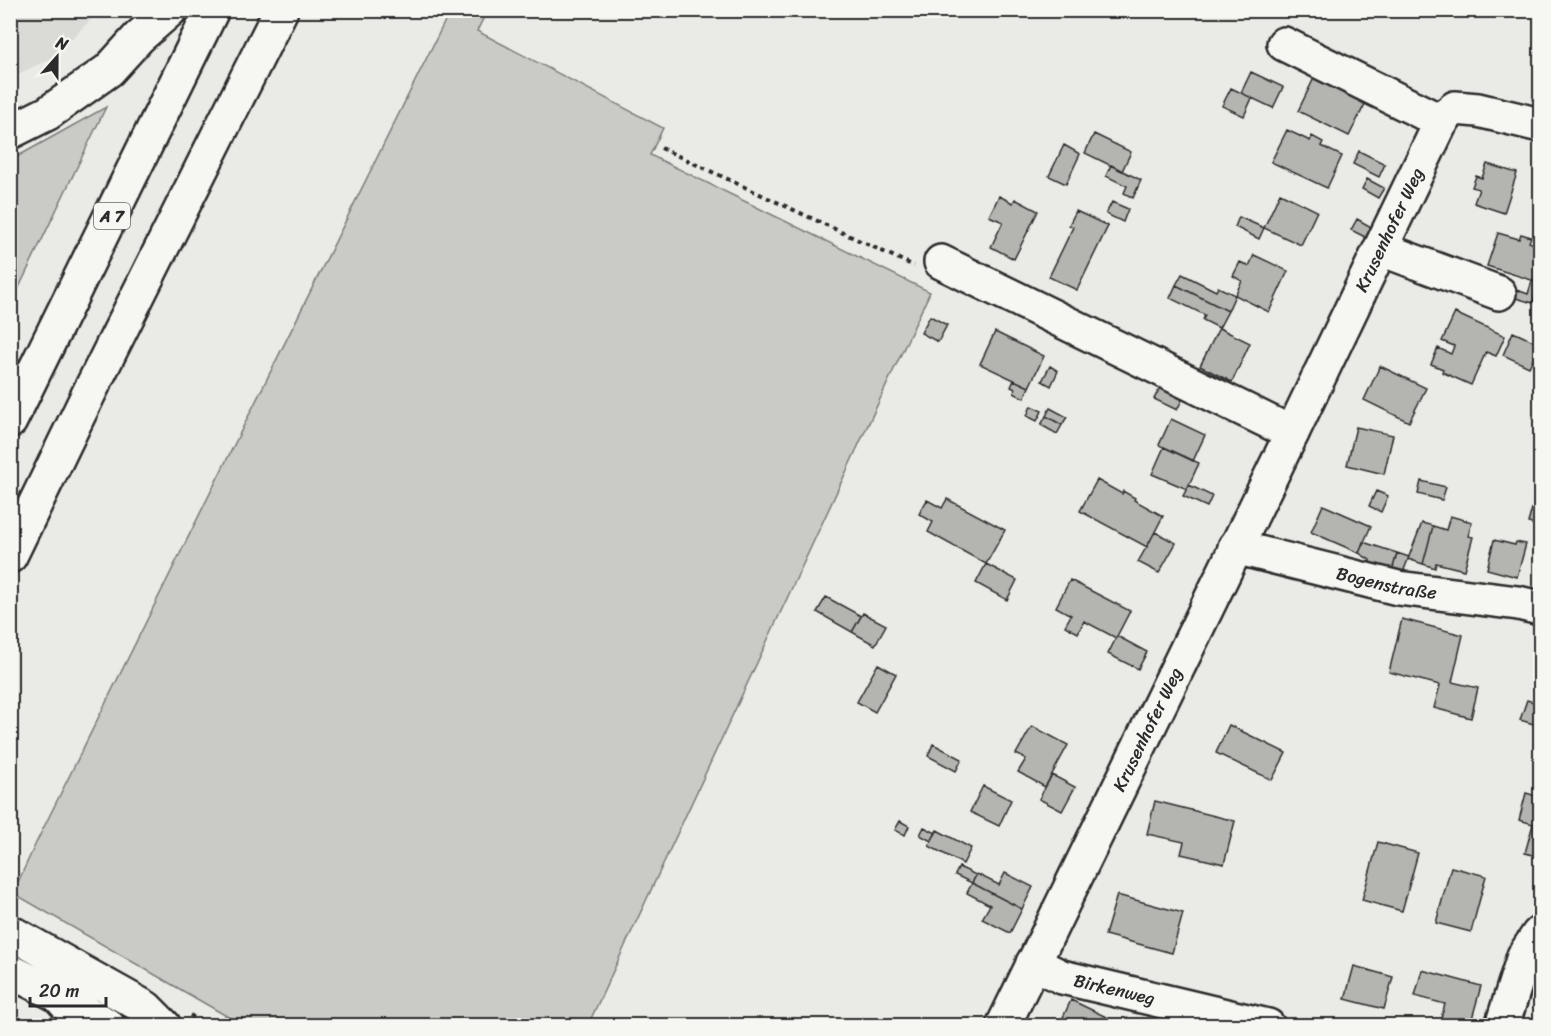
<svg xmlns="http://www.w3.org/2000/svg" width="1551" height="1036" viewBox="0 0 1551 1036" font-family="Sriracha,sans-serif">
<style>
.built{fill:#dadad6}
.green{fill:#cacac7;stroke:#7a7a79;stroke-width:1.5}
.building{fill:#b4b4b1;stroke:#2b2b2b;stroke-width:1.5}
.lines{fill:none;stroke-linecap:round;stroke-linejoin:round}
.minor-casing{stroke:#2b2b2b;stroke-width:38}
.major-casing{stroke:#2b2b2b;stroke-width:38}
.highway-casing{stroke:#2b2b2b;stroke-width:38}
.path{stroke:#2b2b2b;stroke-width:4;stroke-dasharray:4.5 4.5;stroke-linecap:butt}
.minor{stroke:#f6f6f2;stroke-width:33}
.major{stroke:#f6f6f2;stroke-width:33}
.highway{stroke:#f6f6f2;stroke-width:33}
.labels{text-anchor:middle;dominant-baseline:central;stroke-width:5;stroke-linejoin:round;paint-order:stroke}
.shield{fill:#f6f6f2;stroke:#686867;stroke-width:1.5}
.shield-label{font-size:16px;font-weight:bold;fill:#2b2b2b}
.street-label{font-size:18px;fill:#2b2b2b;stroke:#f6f6f2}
</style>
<rect width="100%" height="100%" fill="#eaeae6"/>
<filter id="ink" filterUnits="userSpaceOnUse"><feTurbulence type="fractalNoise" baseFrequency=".0167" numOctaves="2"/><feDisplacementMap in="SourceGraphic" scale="12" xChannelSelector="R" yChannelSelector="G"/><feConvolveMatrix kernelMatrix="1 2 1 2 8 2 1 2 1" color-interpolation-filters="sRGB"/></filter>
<g filter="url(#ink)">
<path class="built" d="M10,11l1,-1 89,1 -50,48 -39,18z"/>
<path class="green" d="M450,11h37l-10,20 186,97 -13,27 280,137 -342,733h-346l-229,-132 23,-50z
M106,107l-95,197v-144z"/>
<path class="building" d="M1251,72l32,15 -10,21 -32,-15z
M1317,72l51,26 -19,38 -51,-25z
M1231,88l21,10 -8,18 -22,-10z
M1287,130l23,11 2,-5 11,6 -2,4 21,10 -15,32 -56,-26z
M1094,134l37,18 -9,19 -37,-18z
M1064,145l16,9 -14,30 -17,-8z
M1359,151l26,13 -6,13 -26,-13z
M1487,164l30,9 -13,40 -30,-10 5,-14 -7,-2 4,-11 6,2z
M1111,165l30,15 -8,18 -9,-5 3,-7 -21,-10z
M1367,179l17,9 -6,10 -16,-9z
M1280,193l37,18 -16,34 -37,-17z
M999,196l14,7 2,-4 23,12 -24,48 -23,-12 12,-25 -14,-6z
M1112,202l16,7 -5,13 -17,-8z
M1076,211l32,15 -31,64 -28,-13 24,-50 -4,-2z
M1239,217l25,11 -5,11 -24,-12z
M1357,219l16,9 -6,10 -16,-8z
M1498,233l21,6 2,-5 10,3 -2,5 11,4v28l-2,8 -51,-16z
M1254,255l34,16 -19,41 -34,-17 7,-14 -9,-5 7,-14 9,4z
M1182,274l34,17 2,-4 17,8 -7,16 -52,-26z
M1540,276v22l-5,-2 -2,7 -21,-6 2,-8 14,5 4,-13 6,1z
M1176,285l52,26 -9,17 -16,-8 2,-5 -35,-17z
M1455,313l50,23 -9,20 -10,-4 -15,33 -29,-13 1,-3 -12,-5 7,-16 13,6 3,-8 -12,-5z
M930,316l17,9 -9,17 -17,-9z
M1219,328l31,15 -18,39 -32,-16z
M995,332l49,24 -15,31 -49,-23z
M1513,332l27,12 -11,23 -26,-12z
M1050,366l8,5 -7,15 -9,-5z
M1380,366l46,22 -17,34 -45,-22z
M1014,380l15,7 -5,11 -10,-5 1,-4 -4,-2z
M1161,386l22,12 -6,12 -23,-11z
M1031,406l11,5 -5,10 -10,-5z
M1050,408l17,9 -5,8 -16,-9z
M1046,416l16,9 -5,9 -16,-9z
M1171,419l34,16 -12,26 -34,-16z
M1356,427l37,8 -9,39 -37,-9z
M1164,447l35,16 -12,26 -35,-15z
M1097,480l25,14 1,-3 12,7 -1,2 29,16 -16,31 -67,-36z
M1421,481l25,6 -4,13 -24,-6z
M1189,485l23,11 -5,11 -24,-11z
M1376,491l12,5 -7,16 -12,-6z
M1536,494l4,1v31l-12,-3z
M947,499l58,31 -19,34 -58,-32 5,-10 -14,-8 8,-14 15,8z
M1323,505l48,21 -12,27 -48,-21z
M1450,516l22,6 -4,14 5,1 -9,33 -28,-7 -1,5 -12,-4 10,-38 13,4z
M1422,523l11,3 -10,38 -15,-5z
M1155,532l21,11 -17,30 -21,-11z
M1494,540l21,5 1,-3 10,2 -9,33 -30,-8z
M1363,542l34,11 -6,22 -23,-6 2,-9 -11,-7z
M1397,553l12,4 -7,18 -10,-4z
M986,564l31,16 -10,20 -31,-17z
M1070,580l60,31 -14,27 -32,-17 -6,12 -13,-7 6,-11 -15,-8z
M826,597l35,19 -9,16 -35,-20z
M863,613l23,12 -11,20 -23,-13z
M1402,619l61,16 -11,47 26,6 -7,30 -37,-10 6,-23 -51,-13z
M1117,636l30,16 -9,17 -30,-15z
M878,664l18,10 -21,38 -18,-10z
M1527,700l13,4v11l-3,10 -17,-5z
M1229,725l57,28 -14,27 -56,-27z
M1032,726l36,19 -23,42 -27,-15 8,-13 -10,-5z
M933,744l29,15 -6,12 -28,-15z
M1052,775l23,12 -13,24 -23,-12z
M983,786l28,14 -12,26 -29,-14z
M1526,793l14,4v60l-15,-4 8,-29 -14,-4z
M1155,801l80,20 -11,43 -43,-10 3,-12 -37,-8z
M900,821l9,5 -4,9 -10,-5z
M924,827l12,6 -5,8 -11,-6z
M937,830l34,18 -8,16 -34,-18z
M1378,842l40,11 -16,58 -40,-11z
M959,867l17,8 -4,8 -17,-8z
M1451,867l35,9 -15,56 -35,-9z
M1005,873l28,14 -11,22 -50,-26 5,-9 22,11z
M972,883l50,26 -12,24 -28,-14 8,-14 -23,-12z
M1117,895l66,18 -11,40 -67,-18z
M1354,966l39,11 -9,32 -39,-10z
M1422,970l59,16 -11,40 -29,-8 4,-14 -30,-8z
M1071,1000l54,26h-66z"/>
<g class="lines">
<g class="minor-casing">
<g id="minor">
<path d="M1284,44l158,78"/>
<path d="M1381,249l118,44"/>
<path d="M941,262l351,171"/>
<path id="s1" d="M1235,547l163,41 120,15 22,5"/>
<path id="s2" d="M1033,963l29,14 206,49"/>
<path id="s3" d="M1003,1026l289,-593 151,-315 12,-10 23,2 62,15"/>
<path d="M1502,1026l22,-70 14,-21 2,-2"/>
</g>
</g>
<g class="major-casing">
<path id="major" d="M10,932l136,76 18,18
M10,971l48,24 50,31"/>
</g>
<g class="highway-casing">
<path id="highway" d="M10,132l38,-19 61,-43 30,-33 31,-27
M10,421l202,-411
M10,556l79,-163 192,-383
M58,995l28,31"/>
</g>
<path class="path" d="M661,148l253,118
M190,1015l18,11"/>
<use href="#minor" class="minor"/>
<use href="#major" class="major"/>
<use href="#highway" class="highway"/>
</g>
</g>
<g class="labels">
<rect class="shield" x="94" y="203" width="36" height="26" rx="4.5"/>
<g class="shield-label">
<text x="112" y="216">A 7</text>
</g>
<g class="street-label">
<text stroke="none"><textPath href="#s3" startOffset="885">Krusenhofer Weg</textPath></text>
<text stroke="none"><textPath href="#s1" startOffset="156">Bogenstraße</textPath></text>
<text stroke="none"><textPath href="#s3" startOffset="330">Krusenhofer Weg</textPath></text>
<text stroke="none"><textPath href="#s2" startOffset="86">Birkenweg</textPath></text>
</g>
</g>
<rect width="1551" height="1036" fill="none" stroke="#f6f6f2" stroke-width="36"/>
<rect x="18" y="18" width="1515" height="1000" fill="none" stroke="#2b2b2b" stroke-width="2" filter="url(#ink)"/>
<g transform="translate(57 57) rotate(21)" stroke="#f6f6f2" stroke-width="4.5" paint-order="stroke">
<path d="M0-4.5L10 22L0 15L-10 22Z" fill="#2b2b2b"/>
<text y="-9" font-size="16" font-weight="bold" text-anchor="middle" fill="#2b2b2b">N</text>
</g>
<path d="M30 997v9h76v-9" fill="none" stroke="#2b2b2b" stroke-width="3"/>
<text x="39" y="997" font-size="18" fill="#2b2b2b" stroke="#f6f6f2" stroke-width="4.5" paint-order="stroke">20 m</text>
</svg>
